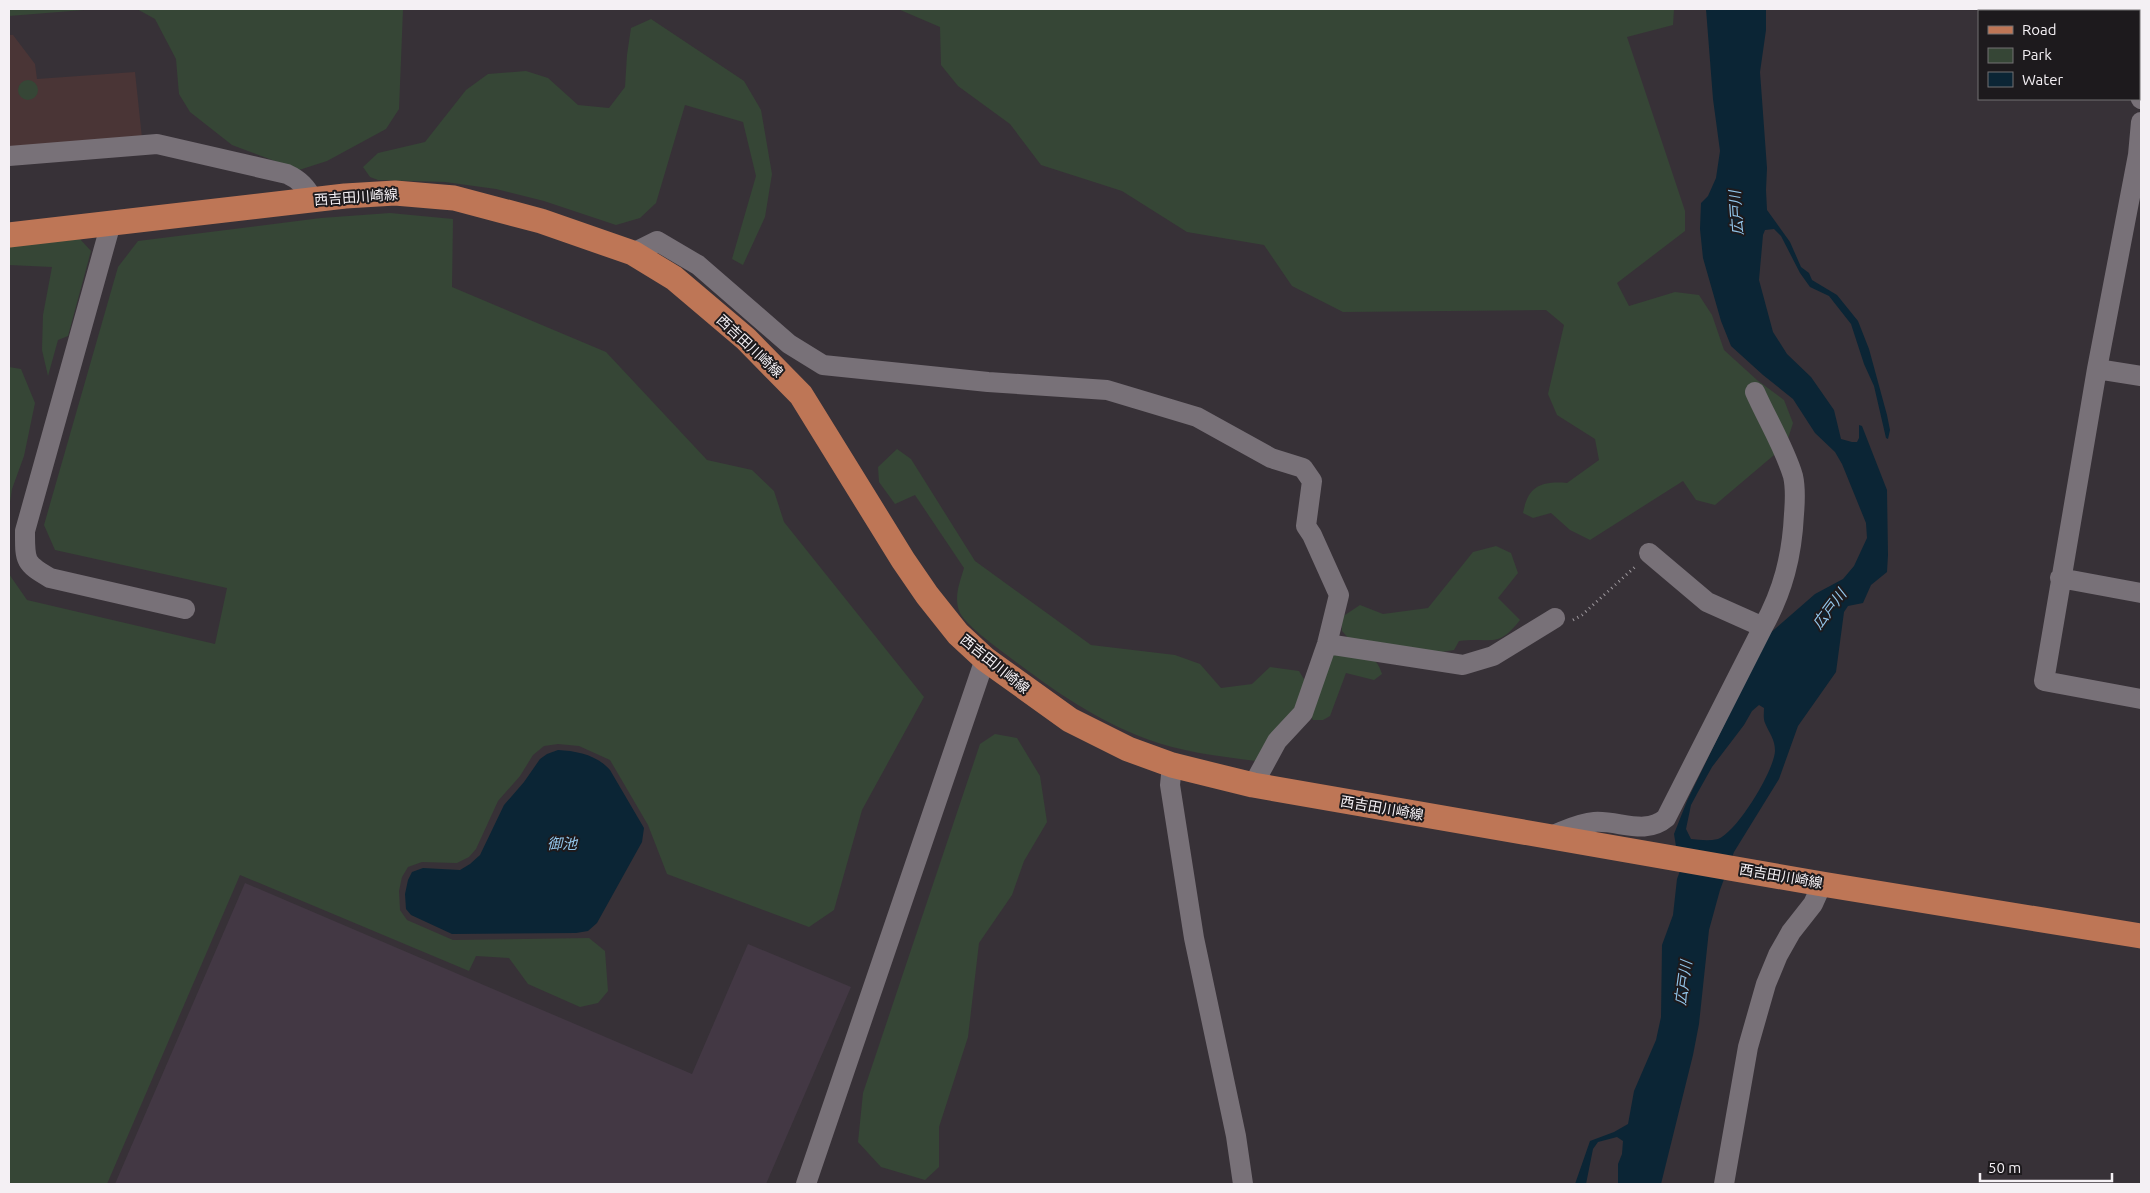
<svg xmlns="http://www.w3.org/2000/svg" width="2150" height="1193" viewBox="0 0 2150 1193" font-family="Ubuntu,'Noto Sans JP',sans-serif">
<style>
.built{fill:#433844}
.education{fill:#4a3536}
.green{fill:#364636}
.water{fill:#0b2535;fill-rule:evenodd}
.lines{fill:none;stroke-linecap:round;stroke-linejoin:round}
.path{stroke:#9e999e;stroke-width:3;stroke-dasharray:1 4;stroke-linecap:butt}
.minor{stroke:#787178;stroke-width:20}
.major{stroke:#be7656;stroke-width:25}
.labels{text-anchor:middle;dominant-baseline:central;stroke-width:4;stroke-linejoin:round;paint-order:stroke}
.street-label{font-size:14px;fill:#f4f0f4;stroke:#1d1a1d}
.water-label{font-size:15px;font-style:italic;fill:#93c6eb;stroke:#1d1a1d}
</style>
<rect width="100%" height="100%" fill="#373137"/>
<path class="built" d="M245,883l447,191 56,-130 103,43 -85,197h-651z"/>
<path class="education" d="M9,35h4l22,29 2,15 98,-7 7,66 -133,11z"/>
<path class="green" d="M9,9h87l-87,7z
M137,9h268l-2,1 -4,99 -13,20 -59,32 -28,9 -67,-25 -42,-33 -11,-18 -3,-35 -21,-40z
M898,9h776l-1,16 -46,12 58,174v20l-68,52 12,23 46,-14 24,3 13,20 12,35 33,30 27,20 9,23 -7,22 -71,60 -19,-5 -13,-19 -93,59 -20,-10 -19,-17 -18,5 -10,-5c5,-27 18,-32 44,-30l32,-23 -4,-21 -38,-24 -9,-21 16,-69 -18,-15 -203,2 -51,-26 -28,-41 -77,-13 -65,-41 -81,-26 -31,-41 -52,-38 -17,-21 -1,-38z
M651,19l93,62 17,29 11,64 -7,43 -22,48 -11,-6 24,-83 -13,-54 -58,-17 -29,98 -16,15 -24,7 -72,-24 -48,-12 -51,-7 -67,-2 -8,-3 -7,-10 15,-14 47,-11 41,-52 22,-16 38,-3 22,7 30,27 31,3 16,-21 2,-32 4,-27z
M18 90a10 10 0 1 1 20 0a10 10 0 1 1-20 0Z
M390,213l63,6 -1,68 154,65 101,108 45,10 22,21 10,31 140,175 -62,113 -28,100 -25,17 -142,-53 -19,-49 -38,-65 -31,-14 -21,-2 -14,2 -11,9 -13,21 -22,25 -22,48 -7,8 -12,6 -35,-1 -14,5 -6,10 -3,14 1,19 7,10 46,20 136,-2 16,13 3,40 -10,12 -18,4 -52,-23 -19,-26 -33,-2 -7,15 -229,-96 -133,309h-98v-610l18,26 188,44 12,-56 -172,-38 -11,-25 74,-258 20,-26 183,-23z
M80,239l11,12 -23,85 -10,4 -10,36 -6,-26 1,-35 9,-48 -43,-2v-19z
M9,367l12,2 14,34 -11,53 -12,33 -3,19z
M897,449l14,10 64,102 116,84 84,10 25,9 21,24 31,-4 18,-17 29,4 8,13 -9,23 -42,54c-37,-5 -77,-9 -112,-23 -50,-19 -94,-50 -136,-82 -13,-10 -41,-30 -48,-43 -7,-15 0,-31 4,-45l-49,-73 -20,9 -16,-22 -1,-15z
M1496,546l15,7 7,20 -20,25 22,22c-22,29 -29,17 -61,21l-5,9 -18,3 -87,-14 -7,-8v-14l18,-12 23,9 45,-6 45,-56z
M1340,651c20,3 35,0 42,23l-8,6 -28,-7 -16,43 -7,4h-10l-4,-8 18,-53z
M995,734l22,4 23,38 7,46 -23,39 -12,34 -33,48 -11,94 -29,90v40l-14,13 -44,-13 -23,-25 5,-49 117,-349z"/>
<path class="water" d="M1706,9h60v21l-6,42 7,96 -1,22 1,20 23,32 11,25 8,6 3,7 25,15 21,26 11,28 18,66 3,15 -2,9 -2,-1 -12,-52 -10,-22 -13,-40 -22,-28 -19,-9 -10,-14 -19,-37 -7,-7 -9,1 -2,5 -4,45 14,52 14,22 24,23 23,33 7,29 11,3h5l2,-4v-13l3,1 25,64 1,65 -1,17 -16,13 -8,18 -15,3 -4,6 -8,60 -38,54 -19,53 -45,73 -14,38 -11,40 -10,94 -6,31 -32,129h-43v-20l4,-10 1,-13 -6,-4 -19,5 -5,7 -7,35h-11l15,-43 24,-9 14,-8 6,-33 22,-51 5,-23 1,-72 11,-30 4,-36 3,-8 -6,-37 13,-33 81,-166 47,-41 28,-15 11,-13 13,-28 -1,-15 -24,-59 -7,-12 -20,-19 -22,-34 -30,-24 -32,-29 -10,-25 -18,-63 -3,-29 1,-26 7,-7 8,-18 4,-27 -7,-52zM1759,705l5,3c0,5 -1,10 1,15 4,10 10,16 10,28 -1,20 -38,81 -57,88 -9,2 -18,1 -27,0l-5,-10 5,-24 7,-13 14,-25 32,-42 8,-14z
M558,750c19,1 39,5 52,20l34,58 -2,14 -45,81 -9,8 -12,2 -124,1 -41,-19 -5,-6 -1,-15 3,-14 4,-8 11,-4 37,2 10,-6 10,-9 24,-50 20,-23 16,-23 7,-5z"/>
<g class="lines">
<path class="path" d="M1573,620l9,-5 54,-49"/>
<path class="minor" d="M2139,94l2,5
M2141,122l-3,33 -41,214 -53,312 97,18
M9,156l148,-12 130,30c13,6 19,13 26,25
M111,223l-86,308c0,30 -1,32 25,47l135,31
M633,253l24,-12 41,24 91,79 34,21 165,17 119,8 90,27 74,41 32,10 9,13 -6,45 6,9 27,60 -12,49 -24,69 -26,28 -24,44
M2097,369l44,7
M1649,553l58,49 56,25c20,-36 29,-71 31,-113 1,-12 2,-25 -1,-38 -8,-27 -26,-57 -38,-84
M2060,578l81,15
M1327,644l136,21 30,-9 62,-38
M1172,765l-2,20 24,153 42,198 7,48
M1550,836c14,-5 29,-13 44,-14 25,-2 51,14 72,-4l97,-191
M806,1184l179,-525
M1724,1184l24,-137 18,-63 12,-29 13,-23 22,-28 9,-20"/>
<path class="major" d="M9,235l336,-39 50,-3 59,5 87,23 92,32 41,25 72,61 55,56 102,165 24,35 31,39 27,25 85,61 58,29 44,16 81,20 569,99 319,52"/>
</g>
<g class="labels">
<g class="street-label">
<text transform="translate(356 197) rotate(-4)">西吉田川崎線</text>
<text transform="translate(750 346) rotate(43)">西吉田川崎線</text>
<text transform="translate(995 664) rotate(39)">西吉田川崎線</text>
<text transform="translate(1382 808) rotate(10)">西吉田川崎線</text>
<text transform="translate(1781 876) rotate(10)">西吉田川崎線</text>
</g>
<g class="water-label">
<text transform="translate(1736 213) rotate(-94)">広戸川</text>
<text transform="translate(1829 609) rotate(-53)">広戸川</text>
<text x="562" y="843">御池</text>
<text transform="translate(1683 983) rotate(-82)">広戸川</text>
</g>
</g>
<rect width="2150" height="1193" fill="none" stroke="#f4f0f4" stroke-width="20"/>
<rect x="1978" y="10" width="162" height="90" fill="#1d1a1d" stroke="#737073"/>
<rect x="1988" y="26" width="25" height="8" fill="#be7656" stroke="#737073"/>
<text x="2022" y="35" font-size="15" fill="#f4f0f4">Road</text>
<rect x="1988" y="48" width="25" height="15" fill="#364636" stroke="#737073"/>
<text x="2022" y="60" font-size="15" fill="#f4f0f4">Park</text>
<rect x="1988" y="72" width="25" height="15" fill="#0b2535" stroke="#737073"/>
<text x="2022" y="85" font-size="15" fill="#f4f0f4">Water</text>
<path d="M1980 1173v8h132v-8" fill="none" stroke="#f4f0f4" stroke-width="2.5"/>
<text x="1988" y="1173" font-size="15" fill="#f4f0f4" stroke="#1d1a1d" stroke-width="4" paint-order="stroke">50 m</text>
</svg>
